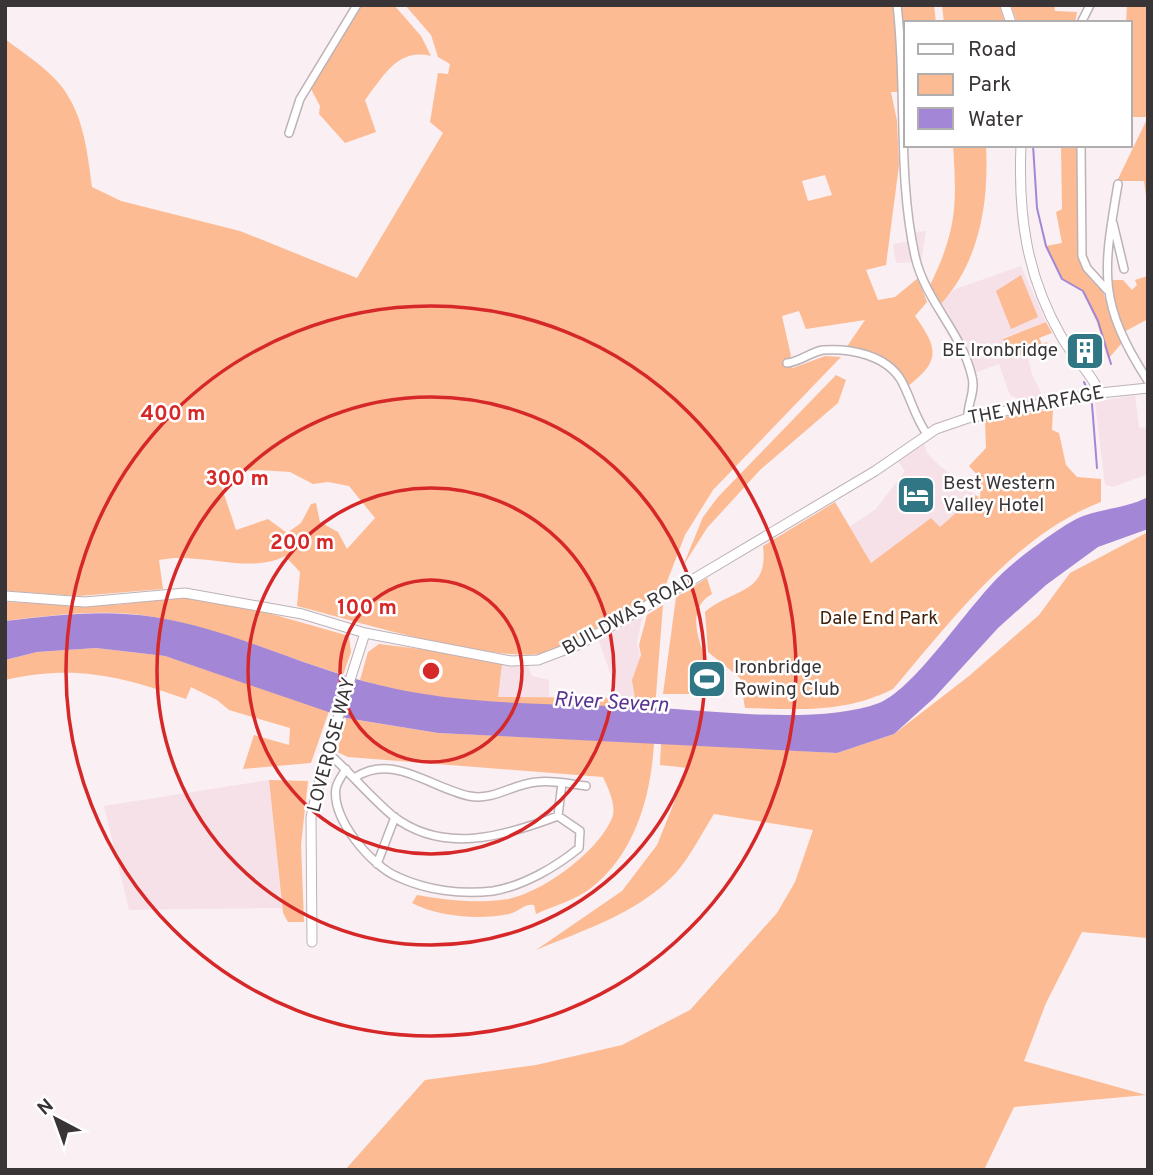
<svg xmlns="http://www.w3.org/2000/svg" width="1153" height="1175" viewBox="0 0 1153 1175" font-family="Overpass,sans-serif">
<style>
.built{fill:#f5e1e7}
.green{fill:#fcbb93;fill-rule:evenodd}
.water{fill:#a387d6}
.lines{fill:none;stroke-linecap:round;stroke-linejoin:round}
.stream{stroke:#a387d6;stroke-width:2}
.minor-casing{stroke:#bdb2b6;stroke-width:10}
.tertiary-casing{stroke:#bdb2b6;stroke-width:11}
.minor{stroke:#fff;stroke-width:7}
.tertiary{stroke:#fff;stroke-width:9}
.ring{fill:none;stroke:#d62828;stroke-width:3.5}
.labels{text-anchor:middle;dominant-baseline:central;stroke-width:5;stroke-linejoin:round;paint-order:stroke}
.poi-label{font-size:19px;fill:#393436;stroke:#fff;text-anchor:start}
.street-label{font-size:19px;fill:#393436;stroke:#fff}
.park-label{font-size:19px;fill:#41210b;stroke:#fff}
.water-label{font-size:21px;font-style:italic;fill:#5a338f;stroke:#fff}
.centre{fill:#d62828;stroke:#fff;stroke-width:3.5}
.ring-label{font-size:21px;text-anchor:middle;font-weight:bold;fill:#d62828;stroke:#fff;stroke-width:5;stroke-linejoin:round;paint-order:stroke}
</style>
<rect width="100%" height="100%" fill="#faeff2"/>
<path class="built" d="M926,231l-5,31 -25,1 -3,-19 22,-4 -1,-8z
M1021,266l25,56 -43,16 17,19 7,-3 5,20 13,27 -17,3 -18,-9 -11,-31 -25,9 -25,-59 -8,-10 12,-14z
M1135,395l4,33 9,-1v47l-35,13 -8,-2 -10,-83z
M924,442l3,11 12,12 37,30 -36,32 -9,-8 -60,44 -22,-36 27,-18 29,-38 -8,-11z
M643,614l-6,28 3,17 -7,17 2,22 -16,-1 -21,-58z
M502,664l26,1 4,11 17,4v18l-52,-1z
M269,780l13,128 -153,2 -25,-104z"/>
<path class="green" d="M360,5h34l27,31 10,20c-34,-8 -47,20 -66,44l11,32 -31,11 -26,-29 1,-8 -9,-17z
M405,5h529l2,18h-30v69h-15l6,29 2,44 -13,100 -20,5 12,30 17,-3 23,-19 9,24 -12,14c23,32 26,45 -7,70l-20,-22 -42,-16 19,-28 -59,9 -7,-18 -17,5 9,40 -4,7 6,5 32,-12 16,1 -128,133 -28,45 -22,57 -110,60c-54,14 -197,-31 -256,-46l3,-34 -15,-16c-37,19 -85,-5 -126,4l4,29 -84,7 -74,-5v-552c17,13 37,26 51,41 27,29 31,69 36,107l29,14 119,30 117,47 86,-145 -13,-11 8,-49 10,1 2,-10 -12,-7 -7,-22zM825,175l7,20 -24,6 -6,-20zM259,470l31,2 23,12 15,-2 21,4 26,32 -28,31 -9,-17 -18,-10 -4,-19 -5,1 -10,19 -14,10 -19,-14 -32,11 -16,-48 20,-11z
M942,5h58l5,18h-61z
M1011,5h43l1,6 22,1 -2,11h-58z
M1127,5h21v206l-4,-30h-27l31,-64h-18v-94h-4z
M953,145h33c3,58 -6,115 -45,159l-11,-19c27,-55 27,-80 23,-140z
M1061,145h17l1,113 24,34 19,51 -14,16 -11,-37 -14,-31 -21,-12 -16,-33 16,-3 -6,-31 6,-3z
M1021,275l17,42 -27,12 -15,-38z
M1148,276v43l-26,14 -12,-53h13l9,10 5,-5 -2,-5z
M1046,322l6,11 -13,5 3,6 5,-2 1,4 -38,13 -7,-20z
M836,375l10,5 -8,23 -78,67 -53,58 -24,38 20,-49 15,-20z
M1053,409l-1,21 7,3 7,32 11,12 24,2v23c-86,33 -150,119 -208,187 -50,25 -95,20 -148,19l-5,-30 -32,-26 -3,-40c27,-24 64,-17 58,-66l72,-44 36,61 60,-45 9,9 36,-32 4,4 1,-20 -12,-13 17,-18 -1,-28z
M1148,532v406l-66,-6 -36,71 -22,58 122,34 -132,12 -30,63h-639l80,-90 111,-15 86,-20 68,-35 87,-97 18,-31 18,-52 -99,-16c-12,19 -24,43 -39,60 -37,39 -91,56 -139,76l86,-59 35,-46 31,-77 -28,-3 1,-22 176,10 57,-19 75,-58 70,-61 31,-42z
M707,578l5,16c-26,14 -14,46 -5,68l-12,6v26h-32l13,-97z
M186,597l68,12 95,27 2,16 -8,23c-62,-19 -124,-47 -189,-58 -48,-9 -101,-2 -149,4v-19l109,3z
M663,605l-8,103c-97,0 -202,0 -295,-28l8,-28 11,-8 57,7 66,13 -4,33 137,1 -3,-18 9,-25 -2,-10 8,-30z
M96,648l69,8 164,55 -18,52 -68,6 11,-34 35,10 1,-17 -61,-18 -12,-10 -26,-13 -5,12c-65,-23 -112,-35 -181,-19v-20l32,-8z
M346,718l92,15 216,10c-3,53 -19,111 -63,145 -15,12 -38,18 -55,26l-2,-9c-10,-2 -15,7 -25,9 -29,6 -71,3 -97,-11l5,-8c29,5 61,9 91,4 35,-7 90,-47 104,-81 5,-12 -4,-30 -9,-41l-255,-20 -11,-5z
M269,780l39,1 -7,64 3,77h-16l-5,-9z"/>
<path class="water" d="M1148,497v32l-50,18 -52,38 -48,43 -64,70 -40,36 -57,19 -399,-20 -92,-15 -181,-62 -69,-8 -59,4 -32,8v-39c49,-6 100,-12 149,-4 77,12 149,50 225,68 97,24 198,17 296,24 57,4 151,14 204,-6 38,-15 92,-103 128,-134 14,-13 59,-47 76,-53 22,-8 44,-8 65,-19z"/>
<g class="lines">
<path class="stream" d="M1033,145l4,63 9,38 16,33 21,12 15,30 13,43
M1084,382l4,9
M1092,404l5,64"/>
<g class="minor-casing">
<path id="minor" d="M897,5c10,83 0,170 18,251 10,45 47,76 57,121 4,15 -5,26 -4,41
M1081,23l9,-18
M289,133l11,-34 57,-94
M1081,145l1,111 5,12 20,22
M1118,184c-15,88 -21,118 30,197
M1113,223l11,46
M787,363c13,-1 23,-11 36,-13 27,-2 63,5 78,30 10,18 14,38 26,54
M327,752c23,20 43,45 66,64 50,39 112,20 165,0l22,15 -1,17c-23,19 -56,38 -86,43 -32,4 -67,-1 -95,-14 -27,-11 -67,-59 -62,-89 1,-6 7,-14 10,-19
M356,777c37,-24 75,11 113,19 25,5 43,-12 68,-14 15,-2 33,2 49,4
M558,816l4,-33
M377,864l18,-47"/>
</g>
<g class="tertiary-casing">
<path id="tertiary" d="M1005,5l6,18
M1021,145c-3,69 5,130 40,191 11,20 29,35 39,57
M5,596l80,6 100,-9 117,21 63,19 146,28 27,-1 42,-16 112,-64 183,-109 61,-42 32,-11 132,-25 48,-5
M312,942l-1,-125 16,-65 38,-119"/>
</g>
<use href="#minor" class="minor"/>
<use href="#tertiary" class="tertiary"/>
</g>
<g class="ring">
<circle cx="431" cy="671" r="91"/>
<circle cx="431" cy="671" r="183"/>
<circle cx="431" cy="671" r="274"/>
<circle cx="431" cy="671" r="365"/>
</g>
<defs>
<g id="building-square" transform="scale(2.0125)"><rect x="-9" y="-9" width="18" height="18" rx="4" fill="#317685" stroke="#fff"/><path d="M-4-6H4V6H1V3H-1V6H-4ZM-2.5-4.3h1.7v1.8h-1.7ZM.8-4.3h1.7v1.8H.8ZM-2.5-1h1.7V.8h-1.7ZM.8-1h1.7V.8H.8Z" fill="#fff"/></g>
<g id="hotel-square" transform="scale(2.0125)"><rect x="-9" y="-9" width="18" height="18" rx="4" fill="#317685" stroke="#fff"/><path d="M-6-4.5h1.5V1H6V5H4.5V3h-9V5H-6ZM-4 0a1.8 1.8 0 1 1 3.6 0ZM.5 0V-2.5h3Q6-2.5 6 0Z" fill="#fff"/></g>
<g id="stadium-square" transform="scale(2.0125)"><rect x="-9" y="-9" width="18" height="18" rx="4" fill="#317685" stroke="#fff"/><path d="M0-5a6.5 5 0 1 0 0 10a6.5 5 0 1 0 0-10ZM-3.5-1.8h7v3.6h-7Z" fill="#fff"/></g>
</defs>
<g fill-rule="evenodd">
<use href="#building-square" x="1085" y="351"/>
<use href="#hotel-square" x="916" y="495"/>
<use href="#stadium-square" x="707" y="679"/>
</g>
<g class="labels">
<g class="poi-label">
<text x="1058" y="351" text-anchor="end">BE Ironbridge</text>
<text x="943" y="484">Best Western<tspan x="943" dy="22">Valley Hotel</tspan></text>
<text x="734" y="668">Ironbridge<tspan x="734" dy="22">Rowing Club</tspan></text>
</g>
<g class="street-label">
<text transform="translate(1036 406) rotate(-11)">THE WHARFAGE</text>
<text transform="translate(629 615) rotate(-29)">BUILDWAS ROAD</text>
<text transform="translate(332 745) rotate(-75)">LOVEROSE WAY</text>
</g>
<g class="park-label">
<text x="879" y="619">Dale End Park</text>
</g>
<g class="water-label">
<text transform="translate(611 703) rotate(3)">River Severn</text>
</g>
</g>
<circle cx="431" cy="671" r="10" class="centre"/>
<g class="ring-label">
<text x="173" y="420">400 m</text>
<text x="237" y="485">300 m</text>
<text x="302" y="549">200 m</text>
<text x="367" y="614">100 m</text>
</g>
<rect width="1153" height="1175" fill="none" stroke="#393436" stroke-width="14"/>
<rect x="904" y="21" width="228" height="126" fill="#ffffff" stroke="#b0aeaf" stroke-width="2"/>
<rect x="918" y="44" width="35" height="10" fill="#ffffff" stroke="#b0aeaf" stroke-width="2"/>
<text x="968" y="56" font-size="21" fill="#393436">Road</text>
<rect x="918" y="74" width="35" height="21" fill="#fcbb93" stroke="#b0aeaf" stroke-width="2"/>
<text x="968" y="91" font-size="21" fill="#393436">Park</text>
<rect x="918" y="108" width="35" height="21" fill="#a387d6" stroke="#b0aeaf" stroke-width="2"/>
<text x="968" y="126" font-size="21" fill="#393436">Water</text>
<g transform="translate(56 1119) rotate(319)" stroke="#ffffff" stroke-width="5" paint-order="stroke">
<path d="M0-5L12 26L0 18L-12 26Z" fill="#393436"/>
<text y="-10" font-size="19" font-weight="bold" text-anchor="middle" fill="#393436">N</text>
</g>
</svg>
